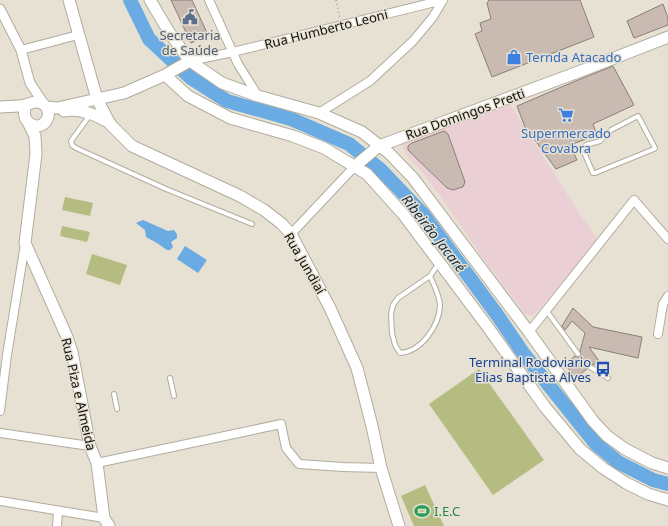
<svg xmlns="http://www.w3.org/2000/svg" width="668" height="526" viewBox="0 0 668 526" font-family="'Noto Sans',sans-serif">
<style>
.industrial{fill:#ead0d5}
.green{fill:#b4bc81}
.water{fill:#69abe2}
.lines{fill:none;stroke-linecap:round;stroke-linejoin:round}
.river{stroke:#69abe2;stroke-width:14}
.building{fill:#c9bab2;stroke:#8c7e77}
.service-casing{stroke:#b1ac9e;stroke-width:6}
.minor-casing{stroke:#b1ac9e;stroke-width:10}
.tertiary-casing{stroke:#b1ac9e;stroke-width:11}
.secondary-casing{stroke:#b1ac9e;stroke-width:13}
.path{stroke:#9f9b90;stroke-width:1.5;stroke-dasharray:1 3;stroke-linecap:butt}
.service{stroke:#fff;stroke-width:4}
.minor{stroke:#fff;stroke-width:8}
.tertiary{stroke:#fff;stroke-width:9}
.secondary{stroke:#fff;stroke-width:11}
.labels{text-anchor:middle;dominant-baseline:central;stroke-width:3;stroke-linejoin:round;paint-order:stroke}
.street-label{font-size:13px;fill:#110f0b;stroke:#e6e1d3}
.service-label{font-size:13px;fill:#4e5e75;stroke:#e6e1d3}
.shop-label{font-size:13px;fill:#366cbe;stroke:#e6e1d3;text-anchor:start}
.transit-label{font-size:13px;fill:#164399;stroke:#e6e1d3;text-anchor:end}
.leisure-label{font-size:13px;fill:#27864d;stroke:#e6e1d3;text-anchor:start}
.water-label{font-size:14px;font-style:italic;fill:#0f2c43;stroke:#e6e1d3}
</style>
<rect width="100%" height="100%" fill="#e6e1d3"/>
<path class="industrial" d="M510,104l62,98 25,37 -58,71 -7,6 -7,-2 -42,-56 -45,-65 -15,-20 -18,-19 -3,-11z"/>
<path class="green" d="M65,197l28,6 -3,13 -28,-6z
M62,226l28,6 -3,10 -27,-6z
M92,254l35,11 -7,20 -34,-11z
M479,369l65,91 -51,35 -64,-91z
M425,485l19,41h-30l-13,-30z"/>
<path class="water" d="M143,220l25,11 6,-1 3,4v4l-6,4 2,5 -3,3h-3l-10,-7 -11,-6 -1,-7 -9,-7z
M185,246l22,14 -9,13 -21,-14z"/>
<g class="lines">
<path class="river" d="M130,0l19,39 42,39 36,23 64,18 58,25 32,26 41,43 76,103 25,37 73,91 22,18 35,18 15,4"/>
</g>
<path class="building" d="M171,0h21l16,35 -17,8z
M489,0h91l14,37 -102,40 -17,-43 7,-3 -2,-8 11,-4 -4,-16z
M663,4l5,14v7l-34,13 -7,-17z
M613,66l21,39 -41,19 4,11 -27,10 7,15 -21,9 -24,-33 -4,-1 -11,-29 61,-26z
M444,131l4,3 17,48 -2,5 -10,3 -6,-2 -39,-38v-4l4,-3z
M573,308l20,19 49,10 -4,21 -49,-11 10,14 -6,4 -5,-1 -1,5 -12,9 -10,-14 10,-8 4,1 2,-1 -1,-5 5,-18 -13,-12 -7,9 -3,-4z"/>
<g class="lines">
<g class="service-casing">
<path id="service" d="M90,115l-19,26 1,4 4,3 90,41 86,35
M638,116l17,32 -1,1 -59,24h-2l-10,-23 3,-5 14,-4 11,-11z
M430,276c4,9 10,20 10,30 -1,20 -19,46 -40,47l-5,-8 -3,-12 -1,-19 2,-9 5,-7 32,-22 9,-13
M546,310l32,44
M590,367l18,11
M170,378l4,18
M114,394l3,15"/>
</g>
<g class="minor-casing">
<path id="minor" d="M209,0l29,64 20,32
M21,50l57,-15
M190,61l43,-9 210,-52
M319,113l51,-32 43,-40 20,-24 10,-17
M291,234l64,-68
M529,332l105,-132 34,39
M658,334l5,-30 5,-8
M0,411l7,-56 18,-111
M0,433l90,13
M97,463l184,-39 5,24 13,16 44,3 38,1
M0,501l104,17
M57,526l1,-14"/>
</g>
<g class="tertiary-casing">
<path id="tertiary" d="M0,9l21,41 9,33 14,21"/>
</g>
<g class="secondary-casing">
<path id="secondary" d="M69,0l28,99 13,25 22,22 108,50 24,14 18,14 9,10 39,74 27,60 15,58 9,42 18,58
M150,0l19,32 21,29 32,22 36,13 61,17 43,19 27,21 24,25 116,154 64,89 14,15 18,13 27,14 16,5
M165,75l23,21 42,22 63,18 31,12 43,26 36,40 84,112 58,81 35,42 23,19 23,15 22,11 20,6
M0,107c8,-1 17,0 25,-2 4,-1 7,-3 12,-3 7,0 13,7 11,15 -5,17 -30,8 -22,-12
M47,107l10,1 67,-15 41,-18 25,-14
M64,111c17,-3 32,4 46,12
M28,122l7,14 1,18 -11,89 42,94 5,15 18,94 7,17 7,55 5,8
M355,166l24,-20 202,-75 87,-34"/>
</g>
<path class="path" d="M336,0l4,18
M545,390l9,-7"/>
<use href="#service" class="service"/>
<use href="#minor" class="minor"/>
<use href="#tertiary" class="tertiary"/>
<use href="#secondary" class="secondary"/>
</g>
<defs>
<g id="civic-bare" transform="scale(1.2)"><path d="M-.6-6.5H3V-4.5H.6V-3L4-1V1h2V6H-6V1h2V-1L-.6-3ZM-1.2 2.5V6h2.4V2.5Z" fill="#5c6f8a" stroke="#e6e1d3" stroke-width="2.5" paint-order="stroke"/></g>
<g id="shop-bare" transform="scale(1.2)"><path d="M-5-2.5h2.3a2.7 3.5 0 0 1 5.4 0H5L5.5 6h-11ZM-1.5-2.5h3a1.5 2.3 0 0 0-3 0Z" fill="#3f7fe0" stroke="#e6e1d3" stroke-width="2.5" paint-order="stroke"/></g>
<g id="supermarket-bare" transform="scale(1.2)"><path d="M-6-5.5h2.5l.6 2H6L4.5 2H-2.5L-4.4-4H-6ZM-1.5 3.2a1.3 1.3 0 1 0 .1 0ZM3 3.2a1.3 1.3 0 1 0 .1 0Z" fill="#3f7fe0" stroke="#e6e1d3" stroke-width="2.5" paint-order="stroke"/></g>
<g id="bus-bare" transform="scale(1.2)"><path d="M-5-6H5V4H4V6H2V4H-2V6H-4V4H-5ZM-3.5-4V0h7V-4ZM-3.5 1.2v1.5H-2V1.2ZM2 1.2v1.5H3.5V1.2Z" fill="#1a4fb4" stroke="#e6e1d3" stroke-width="2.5" paint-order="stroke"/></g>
<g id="stadium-bare" transform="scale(1.2)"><path d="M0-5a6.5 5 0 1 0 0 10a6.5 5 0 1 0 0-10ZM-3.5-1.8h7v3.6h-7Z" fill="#2e9e5b" stroke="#e6e1d3" stroke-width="2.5" paint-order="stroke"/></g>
</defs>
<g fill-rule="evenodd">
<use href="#civic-bare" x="190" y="17"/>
<use href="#shop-bare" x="514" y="57"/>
<use href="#supermarket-bare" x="566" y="115"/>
<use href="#bus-bare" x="603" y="369"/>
<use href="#stadium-bare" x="422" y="511"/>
</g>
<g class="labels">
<g class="street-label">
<text transform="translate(326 29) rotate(-14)">Rua Humberto Leoni</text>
<text transform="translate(465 114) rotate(-20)">Rua Domingos Pretti</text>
<text transform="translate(305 263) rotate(60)">Rua Jundiaí</text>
<text transform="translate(79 394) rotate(77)">Rua Piza e Almeida</text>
</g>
<g class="service-label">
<text x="190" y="35">Secretaria<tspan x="190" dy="15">de Saúde</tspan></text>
</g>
<g class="shop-label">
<text x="526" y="57">Ternda Atacado</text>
<text x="566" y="133" text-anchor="middle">Supermercado<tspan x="566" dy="15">Covabra</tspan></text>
</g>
<g class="transit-label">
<text x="591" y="362">Terminal Rodoviario<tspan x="591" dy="15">Elias Baptista Alves</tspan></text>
</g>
<g class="leisure-label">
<text x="434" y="511">I.E.C</text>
</g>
<g class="water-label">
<text transform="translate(434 233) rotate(52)">Ribeirão Jacaré</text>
</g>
</g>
</svg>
